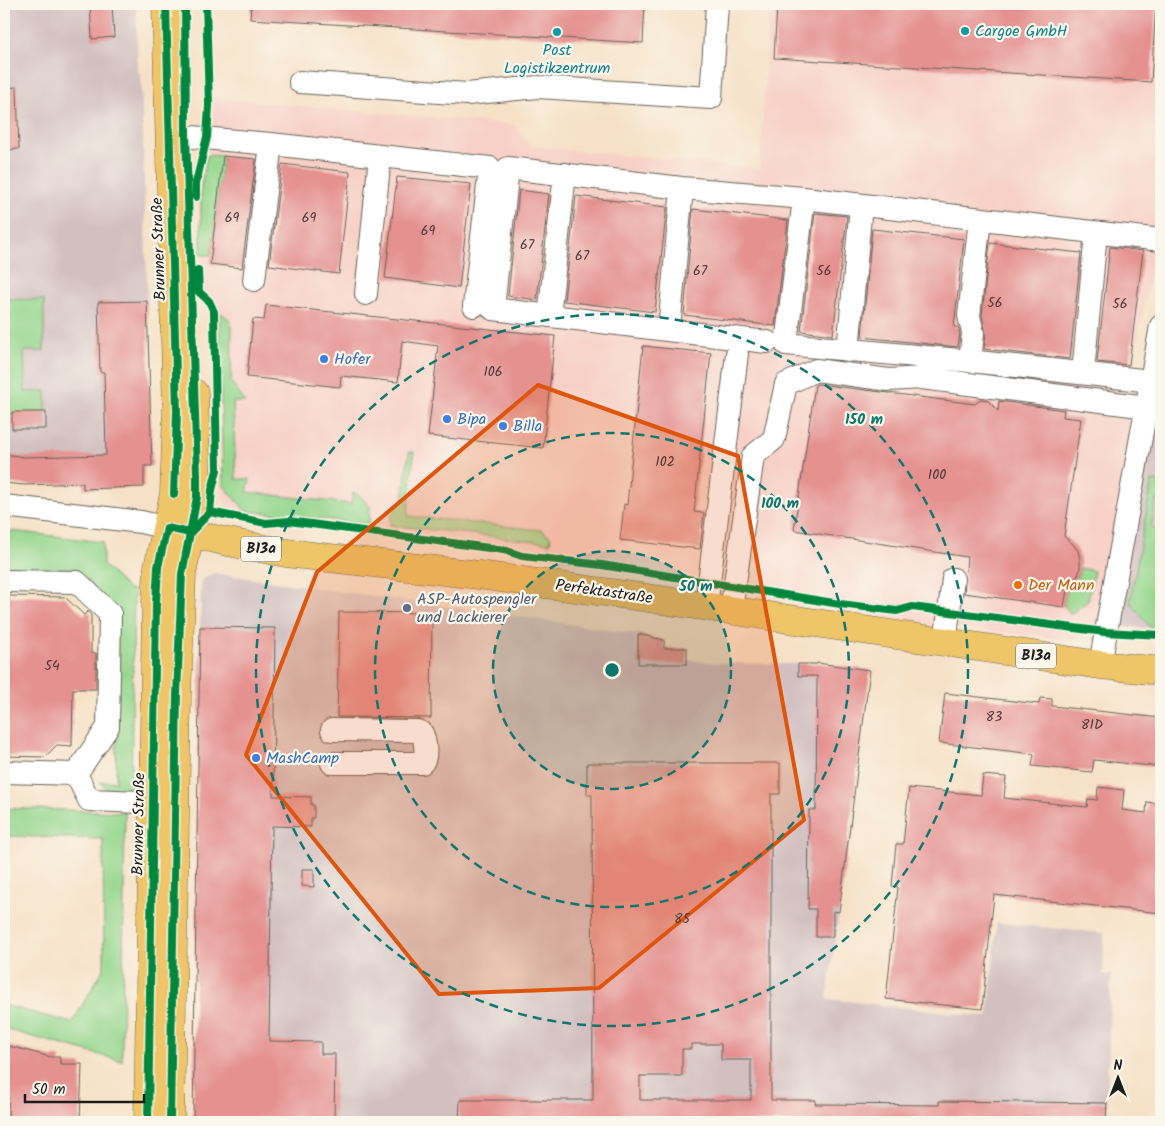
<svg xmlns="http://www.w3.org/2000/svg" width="1165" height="1126" viewBox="0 0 1165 1126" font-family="Kalam,sans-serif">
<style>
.built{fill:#f7d1c7}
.industrial{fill:#d2bfc0}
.green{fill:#95d68d;stroke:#587954}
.building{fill:#e49190;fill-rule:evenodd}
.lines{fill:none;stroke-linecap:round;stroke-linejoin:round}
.minor-casing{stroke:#686158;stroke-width:24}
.major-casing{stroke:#686158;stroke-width:29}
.minor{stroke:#fff;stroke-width:22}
.major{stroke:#eec569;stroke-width:28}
.cycleway-casing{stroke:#fbf7ec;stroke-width:11}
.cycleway{stroke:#00873e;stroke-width:8}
.marked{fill:#de560d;fill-opacity:0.2;stroke:#de560d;stroke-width:4;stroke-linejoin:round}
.ring{fill:none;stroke:#0f766e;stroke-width:2.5;stroke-dasharray:9 6}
.culture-dot{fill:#0f9aa8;stroke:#fbf7ec;stroke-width:2}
.shop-dot{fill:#3f7fe0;stroke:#fbf7ec;stroke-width:2}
.food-dot{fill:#e8710a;stroke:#fbf7ec;stroke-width:2}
.service-dot{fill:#5c6f8a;stroke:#fbf7ec;stroke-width:2}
.labels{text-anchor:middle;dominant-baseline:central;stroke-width:4.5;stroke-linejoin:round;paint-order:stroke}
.number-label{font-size:14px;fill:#4e3939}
.shield{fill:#fbf7ec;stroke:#5f5e5a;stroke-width:1}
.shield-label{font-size:15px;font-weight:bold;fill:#1c1c1c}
.culture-label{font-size:16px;fill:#0d838f;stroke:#fbf7ec;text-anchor:start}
.street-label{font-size:16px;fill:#1c1c1c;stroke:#fbf7ec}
.shop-label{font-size:16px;fill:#366cbe;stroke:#fbf7ec;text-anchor:start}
.food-label{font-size:16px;fill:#c56008;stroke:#fbf7ec;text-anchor:start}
.service-label{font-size:16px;fill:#4e5e75;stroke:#fbf7ec;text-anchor:start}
.centre{fill:#0f766e;stroke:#fbf7ec;stroke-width:2.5}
.ring-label{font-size:15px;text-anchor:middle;font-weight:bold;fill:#0f766e;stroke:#fbf7ec;stroke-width:4.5;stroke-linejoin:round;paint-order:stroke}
</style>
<rect width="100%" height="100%" fill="#fbf7ec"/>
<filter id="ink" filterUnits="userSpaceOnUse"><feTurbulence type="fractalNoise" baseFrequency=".02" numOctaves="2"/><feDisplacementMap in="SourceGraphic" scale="10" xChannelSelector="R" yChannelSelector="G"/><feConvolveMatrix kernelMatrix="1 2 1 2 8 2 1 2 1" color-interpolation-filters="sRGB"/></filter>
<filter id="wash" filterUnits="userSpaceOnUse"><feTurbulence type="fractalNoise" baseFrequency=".0096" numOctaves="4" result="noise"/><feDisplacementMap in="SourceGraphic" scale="20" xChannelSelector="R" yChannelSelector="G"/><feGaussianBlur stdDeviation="1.12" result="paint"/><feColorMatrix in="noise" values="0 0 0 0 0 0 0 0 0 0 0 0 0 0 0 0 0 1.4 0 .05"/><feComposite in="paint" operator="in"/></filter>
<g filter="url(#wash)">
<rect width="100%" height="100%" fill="#f6e1c7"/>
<path class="built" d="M769,4h392v212l-33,175 25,6 -38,229 -42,14 -158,-17 -546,-99 -123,-13 -19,-4 -4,-12 -4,-183 -16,-24 -4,-99 13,-51 1,-40 301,27 16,21 230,23z"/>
<path class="industrial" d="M4,4h132l2,68 3,2 11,392 -8,1v20l-61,2v-6l-58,2 -21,-2z
M1161,352v277l-46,-3z
M213,573l425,61 26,6v8l23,12 31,3 80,1 19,-1 53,7 -31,242 -12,87 161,18 9,-94 107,10 -1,41 8,1 -5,147h-913l8,-541z"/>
<path class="green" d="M207,155l16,1 -12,99h-10v-69z
M4,299l40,1v51h-20l1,41 21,-1v21l-42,1z
M219,312l9,6 4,9 -1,55 14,20h-12l3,77h14l-3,13 104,12 2,-12 7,4 10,11 -1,17 -123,-13 -23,-26z
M409,452h5l-6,64 134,14 9,7 -1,6 -160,-18 2,-11 11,-14z
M1152,481l9,1v18h-5l-5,27 10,2v99l-11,-1 -20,-25z
M4,530l99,12v23l26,25h5l-3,204 -25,-5 -6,-7 16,-1 1,-169 -41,-43h-70l-1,5h-1z
M1080,568l14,3 -6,30 -17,13 -7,-9 4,-20 10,-9z
M4,808l121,4 -3,249 -118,-32v-24l68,18 32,-55 -1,-129 -99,-3z"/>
<g id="blocks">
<path class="building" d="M90,4h22l2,33 -22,2z
M251,4h394l-2,39 -393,-24z
M777,4h379l-5,78 -377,-24z
M17,87l2,62 -15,1v-62z
M223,156l33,3 -14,109 -32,-4z
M282,164l68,8 -11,102 -70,-9z
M397,177l74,7 -12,104 -74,-10z
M519,190l30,4 -12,106 -29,-4z
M576,196l91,11 -12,105 -91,-11z
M693,209l95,11 -13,106 -91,-11z
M815,213l32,3 -14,119 -32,-4z
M872,229l92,10 -10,88h4l2,7 -2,13 -96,-10z
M990,243l91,10 -11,106 -86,-10 2,-15 -4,-19z
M1110,247l33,4 -14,114 -32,-3z
M147,301l5,165h-8v21l-61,2v-6l-58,2 -21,-2v-29l20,3 82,-2 -2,-83h-4l-2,-70z
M266,305l289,31 -12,112 -115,-12 10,-90 -36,-5 -4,41 -57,-6 -1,11 -93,-10 6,-58 11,1z
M643,346l68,7 -17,159 10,1 -4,36 -80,-9 4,-36 3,1z
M818,384l157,20 6,-5 6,1 11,11 1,-10 65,9 -1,7 18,2 -17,117 9,8 5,7 2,8v9l-2,8 -10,9 -4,22 -100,-14 3,-36 -173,-27 21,-145z
M12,412h34v17h-34z
M9,596l56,1 19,18 4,-4 3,3v39h5v36h-23l-1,57 -15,-1 -12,12 -41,-1v-141h5z
M339,612l93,1 -1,105 -94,-1z
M200,627l75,1 -2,168 38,1v8h3v13h-3v9l-39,-1 -3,215 52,1v12h14l-1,68h-141z
M638,634l26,6v8h23v16h-49z
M817,663l53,7 -31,242 -6,-1v26h-17v-28h-8l1,-99h7l1,-134h-19v-12h19z
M945,693l94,11 1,-6 12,1v7l109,12v49l-67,-7 -2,12 -60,-6 2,-12 -95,-11z
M587,763h193v31h-9v306h45l-1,4 124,1v-4l168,2 -1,19h-647l1,-22h133l-1,-305h-5zM691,1044h30v16h30v40h-111v-24h42v-27h9z
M983,775l23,2 -2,21 83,9 1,-8 9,1 1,-13 26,3 -2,20 24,3 1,-11 14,2v109l-167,-18 -12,114 -96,-10 12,-112 -6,-1 4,-42h7l6,-56 72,7z
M302,869h12v18l-12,-1z
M9,1046l42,11h9v7h22l-2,58h-72z"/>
</g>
</g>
<g filter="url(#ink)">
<use href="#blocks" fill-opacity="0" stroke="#686158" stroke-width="1"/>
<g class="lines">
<g class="minor-casing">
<path id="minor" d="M300,82l167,12 71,-7 173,11 6,-94
M170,135l101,9 219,24 -16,138
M804,198l-18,146 184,17 181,20
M254,280l17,-136
M366,294l14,-138
M549,316l16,-142
M669,330l13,-142
M767,342l-274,-33 15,-141 174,20 122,10 357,42
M848,351l13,-146
M970,361l3,-28 -4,-17 11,-97
M1083,373l13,-140
M4,506l137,16 26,6
M4,581l73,1 33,32 -2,113 -32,47
M706,607l31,-253
M731,611l22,-155 21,-17 12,-55 30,-14 73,10 33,-2 225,29
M945,643l8,-64
M1100,665l61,-339
M332,763h90c6,-6 3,-23 0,-30l-5,-2 -85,-1
M4,772l72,2 13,26 80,3"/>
</g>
<g class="major-casing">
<path id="major" d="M173,529l50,12 63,12 193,22 162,22 459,68 61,6
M148,1122l8,-519 2,-36 16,-73 3,-82 -11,-408
M170,1122l7,-427 5,-121 15,-77 -3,-104"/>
</g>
<use href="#minor" class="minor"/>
<use href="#major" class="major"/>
<g class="cycleway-casing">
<path id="cycleway" d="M166,4l11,408 -3,82
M196,197v-14l11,-46 2,-31 -3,-102
M210,512l56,11 23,-2 215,29 18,6 80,9 238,39 57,7 15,-4 193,25 56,3
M190,533l20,-21 2,-22 5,-20 -3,-158 -5,-11 -10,-9 -1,-22
M148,1122l8,-519 2,-36 9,-39 23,5
M170,1122l7,-427 5,-121 15,-77v-22l-11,-340 -1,-131"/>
</g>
<use href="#cycleway" class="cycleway"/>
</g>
</g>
<path class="marked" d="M538,385l200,71 66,364 -205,168 -160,6 -193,-239 71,-183z"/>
<circle cx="612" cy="670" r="119" fill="#0f766e" fill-opacity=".12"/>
<g class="ring">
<circle cx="612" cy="670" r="119"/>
<circle cx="612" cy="670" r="237"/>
<circle cx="612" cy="670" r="356"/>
</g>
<g class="culture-dot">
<circle cx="965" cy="31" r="5"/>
<circle cx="557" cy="32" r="5"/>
</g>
<g class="shop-dot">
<circle cx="324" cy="359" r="5"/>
<circle cx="447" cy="419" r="5"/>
<circle cx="503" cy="426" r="5"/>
<circle cx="256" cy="758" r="5"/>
</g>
<circle class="food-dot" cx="1018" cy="585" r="5"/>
<circle class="service-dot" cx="407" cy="608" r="5"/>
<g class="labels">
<g class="number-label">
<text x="232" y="218">69</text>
<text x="309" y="218">69</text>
<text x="428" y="231">69</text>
<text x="527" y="245">67</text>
<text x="582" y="256">67</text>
<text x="700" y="271">67</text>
<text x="824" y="271">56</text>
<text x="995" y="303">56</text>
<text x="1120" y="304">56</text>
<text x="493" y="372">106</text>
<text x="665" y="462">102</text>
<text x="937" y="475">100</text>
<text x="52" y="666">54</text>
<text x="994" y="717">83</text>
<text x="1092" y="725">81D</text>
<text x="682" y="919">85</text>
</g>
<g class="shield">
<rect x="241" y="536.5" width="40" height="25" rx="4"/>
<rect x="1016" y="643.5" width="40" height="25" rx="4"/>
</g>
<g class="shield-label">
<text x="261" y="549">B13a</text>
<text x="1036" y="656">B13a</text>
</g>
<g class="culture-label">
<text x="975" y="31">Cargoe GmbH</text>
<text x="557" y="50" text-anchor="middle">Post<tspan x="557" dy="18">Logistikzentrum</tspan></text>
</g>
<g class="street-label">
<text transform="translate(159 249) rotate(-92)">Brunner Straße</text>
<text transform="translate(604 592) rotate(8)">Perfektastraße</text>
<text transform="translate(139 824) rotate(-89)">Brunner Straße</text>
</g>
<g class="shop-label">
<text x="334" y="359">Hofer</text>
<text x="457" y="419">Bipa</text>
<text x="513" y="426">Billa</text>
<text x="266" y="758">MashCamp</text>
</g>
<g class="food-label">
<text x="1028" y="585">Der Mann</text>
</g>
<g class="service-label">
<text x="417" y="599">ASP-Autospengler<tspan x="417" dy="18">und Lackierer</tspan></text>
</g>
</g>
<circle cx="612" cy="670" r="8" class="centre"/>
<g class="ring-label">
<text x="864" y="424">150 m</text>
<text x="780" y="508">100 m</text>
<text x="696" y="591">50 m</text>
</g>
<rect width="1165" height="1126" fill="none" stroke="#fbf7ec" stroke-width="20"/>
<g transform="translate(1118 1078)" stroke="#fbf7ec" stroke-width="4" paint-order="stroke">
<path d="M0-4L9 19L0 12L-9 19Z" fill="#1c1c1c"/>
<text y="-8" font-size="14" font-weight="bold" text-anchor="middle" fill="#1c1c1c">N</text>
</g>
<path d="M25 1094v8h119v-8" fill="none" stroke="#1c1c1c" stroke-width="2.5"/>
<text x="32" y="1094" font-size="15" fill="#1c1c1c" stroke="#fbf7ec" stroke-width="4" paint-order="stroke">50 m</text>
</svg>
